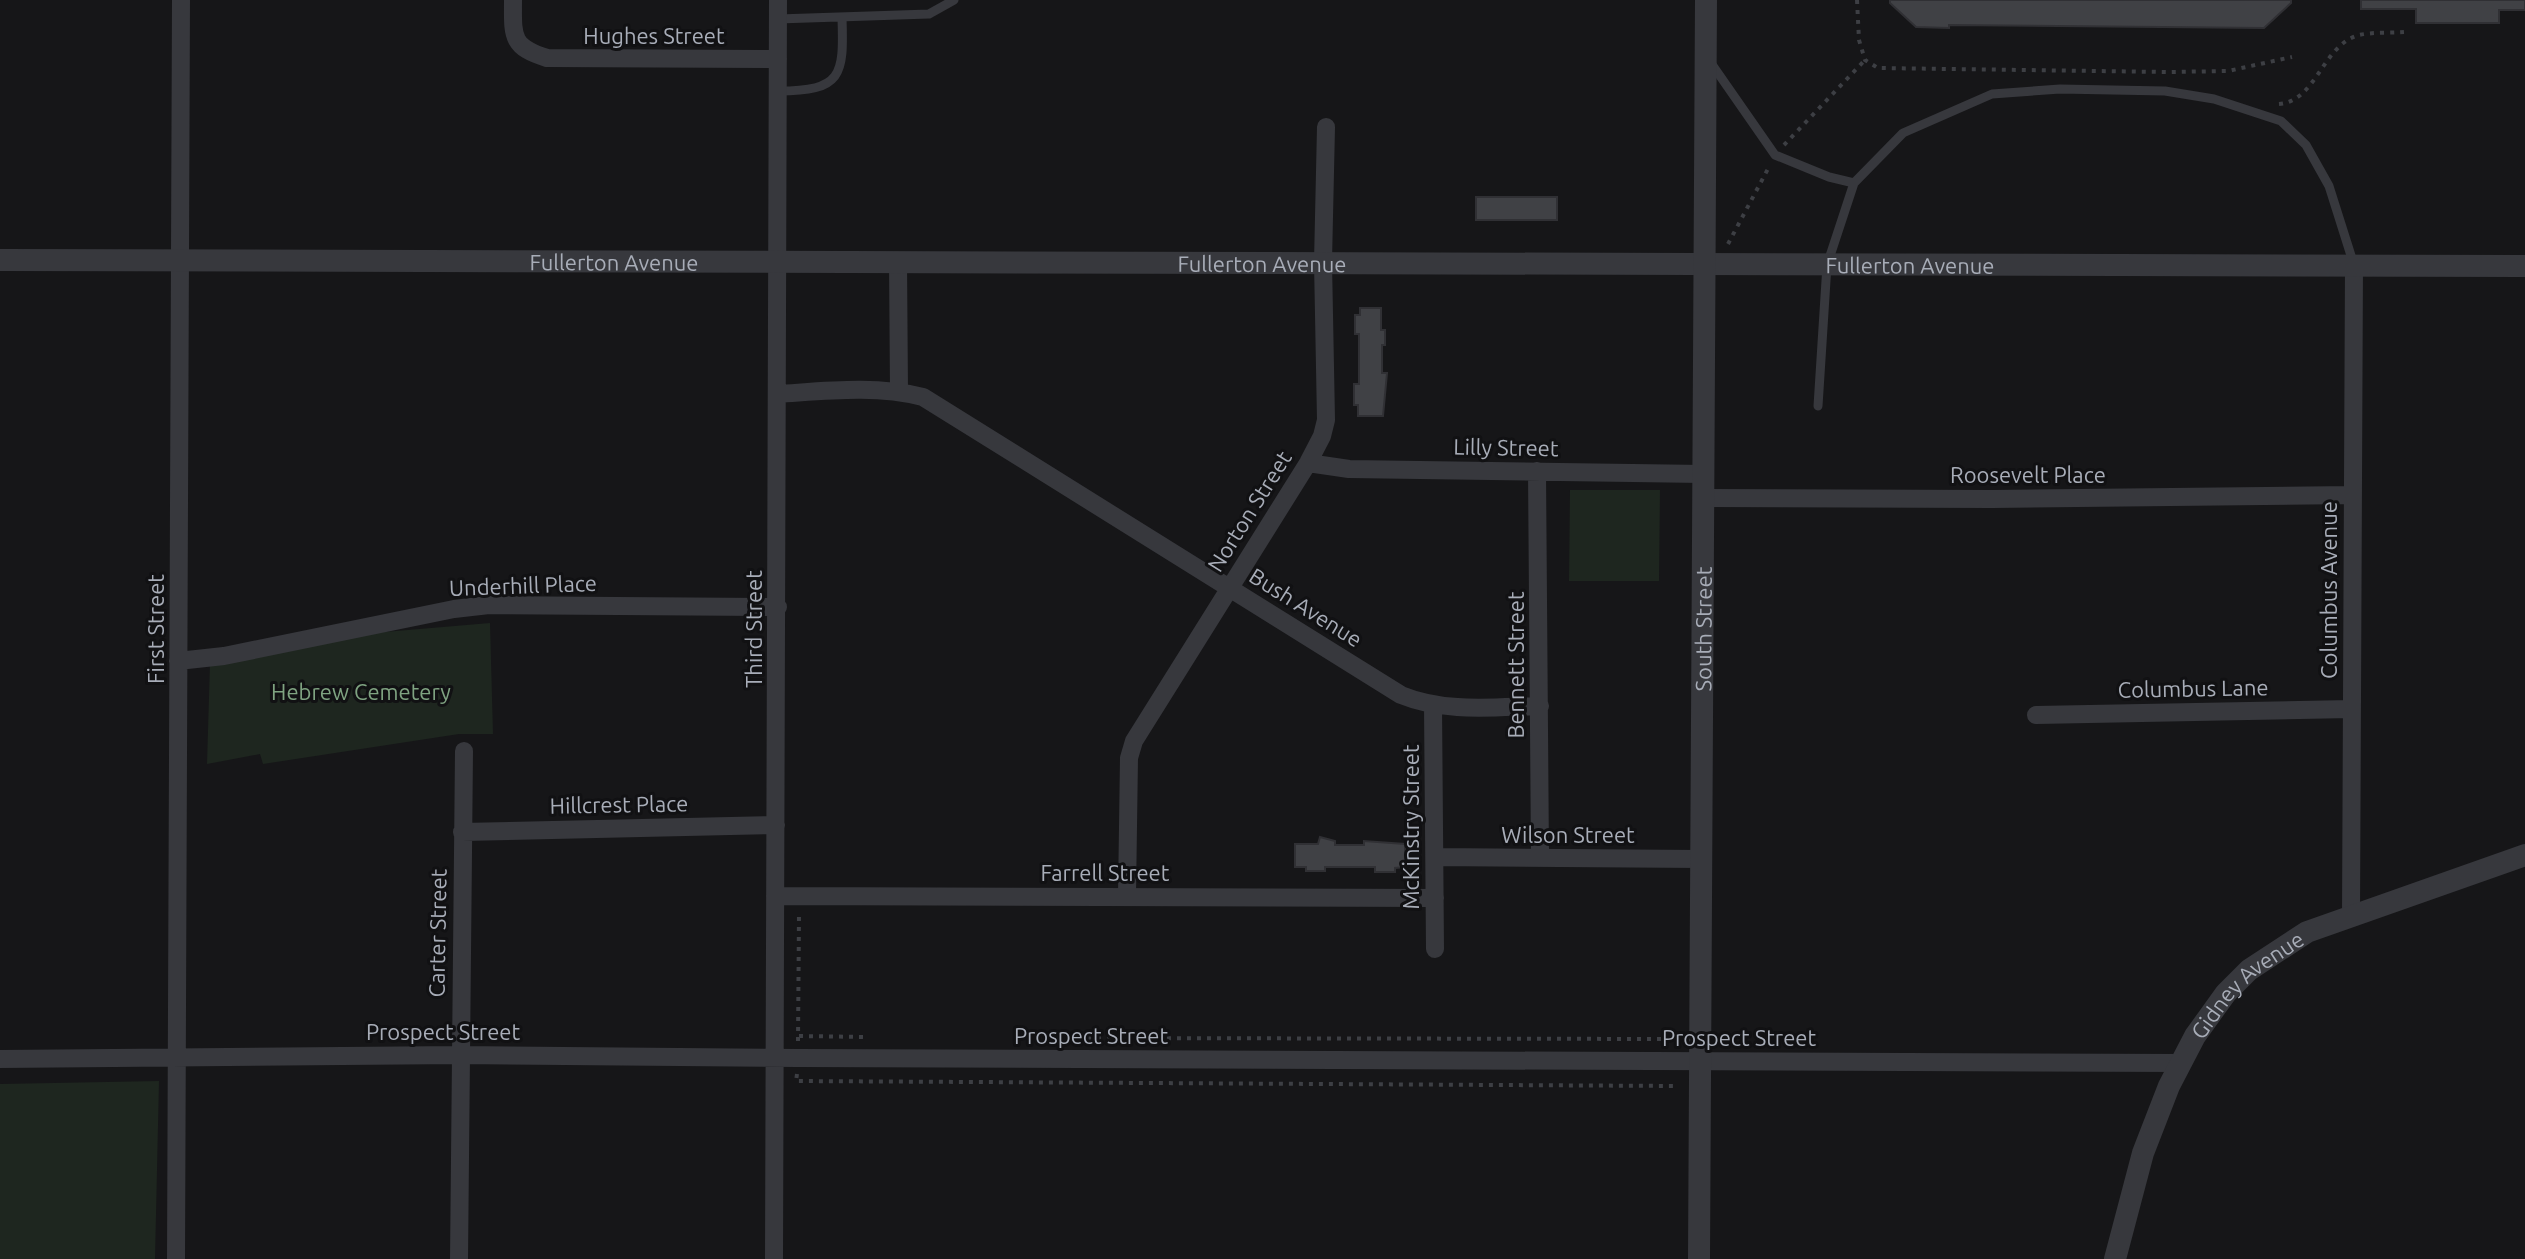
<svg xmlns="http://www.w3.org/2000/svg" width="2525" height="1259" viewBox="0 0 2525 1259" font-family="Ubuntu,sans-serif">
<style>
.green{fill:#1e261f}
.building{fill:#404145;stroke:#303034;stroke-width:2}
.lines{fill:none;stroke-linecap:round;stroke-linejoin:round}
.path{stroke:#3d3f44;stroke-width:4;stroke-dasharray:4 6;stroke-linecap:butt}
.service{stroke:#37383d;stroke-width:9}
.minor{stroke:#37383d;stroke-width:18}
.tertiary{stroke:#37383d;stroke-width:22}
.labels{text-anchor:middle;dominant-baseline:central;stroke-width:6;stroke-linejoin:round;paint-order:stroke}
.street-label{font-size:22px;fill:#a8adb8;stroke:#111113}
.park-label{font-size:22px;fill:#7fa381;stroke:#111113}
</style>
<rect width="100%" height="100%" fill="#161618"/>
<path class="green" d="M1570,490h90l-1,91h-90z
M490,623l3,111h-34l-196,30 -3,-10 -53,10 3,-101 139,-28z
M159,1081l-4,178h-155v-175z"/>
<path class="building" d="M1890,0h401v3l-27,25 -315,-3v3l-33,-1 -26,-24z
M2361,0h164v10h-26v13h-83v-14h-55z
M1476,197h81v23h-81z
M1360,308h21v22h4v15h-3v28h5l-4,43h-25v-11h-4v-21h5v-50h-4v-19h5z
M1320,837l15,4v4h29v-4l41,3v23l-10,1v4h-20v-5h-50v4h-19v-4h-11v-23h23z"/>
<g class="lines">
<path class="path" d="M1857,0l2,40 6,20 13,8 291,4 59,-1 64,-14
M2279,104c38,-3 43,-59 80,-69 14,-3 31,-2 45,-3
M1784,145l81,-85
M1728,244l42,-79
M799,1036l67,1
M1047,1038l630,1
M798,1041l1,-127
M797,1074l-1,7 880,5"/>
<path class="service" d="M778,19l151,-5 25,-14
M1711,63l64,92 54,22 25,6
M778,91c64,0 66,-15 64,-73
M1818,406l9,-141 27,-82 49,-50 89,-39 68,-5 105,2 49,8 67,22 25,24 23,41 25,79"/>
<path class="minor" d="M513,0c0,35 -3,47 34,58l231,1
M898,261l1,130
M778,394c48,-3 97,-9 145,3l478,298c44,18 92,12 139,11
M1308,463l41,6 355,5
M1537,471l3,387
M1704,498l288,1 360,-4
M178,661l46,-5 230,-47 35,-4 289,2
M1433,705l2,244
M2036,715l315,-6
M462,832l314,-7
M1435,857l267,2
M1127,895l2,-137 5,-17 174,-278 14,-27 4,-16 -3,-158 3,-135
M775,896l660,2
M2351,915l3,-650
M0,1059l460,-4 338,3 1383,5
M176,1259l5,-1259
M459,1259l5,-508
M774,1259l4,-1259"/>
<g class="tertiary">
<path id="s1" d="M0,260l2525,6"/>
<path id="s2" d="M1699,1259l7,-1259"/>
<path id="s3" d="M2115,1259l28,-106 26,-67 26,-50 31,-43 23,-23 58,-38 218,-77"/>
</g>
</g>
<g class="labels">
<g class="street-label">
<text x="654" y="35">Hughes Street</text>
<text stroke="none"><textPath href="#s1" startOffset="614">Fullerton Avenue</textPath></text>
<text stroke="none"><textPath href="#s1" startOffset="1262">Fullerton Avenue</textPath></text>
<text stroke="none"><textPath href="#s1" startOffset="1910">Fullerton Avenue</textPath></text>
<text transform="translate(1506 447) rotate(1)">Lilly Street</text>
<text x="2028" y="474">Roosevelt Place</text>
<text transform="translate(1249 511) rotate(-58)">Norton Street</text>
<text transform="translate(523 585) rotate(-2)">Underhill Place</text>
<text transform="translate(2328 590) rotate(-90)">Columbus Avenue</text>
<text transform="translate(1306 607) rotate(32)">Bush Avenue</text>
<text transform="translate(155 629) rotate(-90)">First Street</text>
<text transform="translate(753 629) rotate(-90)">Third Street</text>
<text stroke="none"><textPath href="#s2" startOffset="630">South Street</textPath></text>
<text transform="translate(1515 665) rotate(-90)">Bennett Street</text>
<text transform="translate(2193 688) rotate(-1)">Columbus Lane</text>
<text transform="translate(619 804) rotate(-1)">Hillcrest Place</text>
<text transform="translate(1410 827) rotate(-90)">McKinstry Street</text>
<text x="1568" y="834">Wilson Street</text>
<text x="1105" y="872">Farrell Street</text>
<text transform="translate(437 933) rotate(-89)">Carter Street</text>
<text stroke="none"><textPath href="#s3" startOffset="312">Gidney Avenue</textPath></text>
<text x="443" y="1031">Prospect Street</text>
<text x="1091" y="1035">Prospect Street</text>
<text x="1739" y="1037">Prospect Street</text>
</g>
<g class="park-label">
<text x="361" y="691">Hebrew Cemetery</text>
</g>
</g>
</svg>
